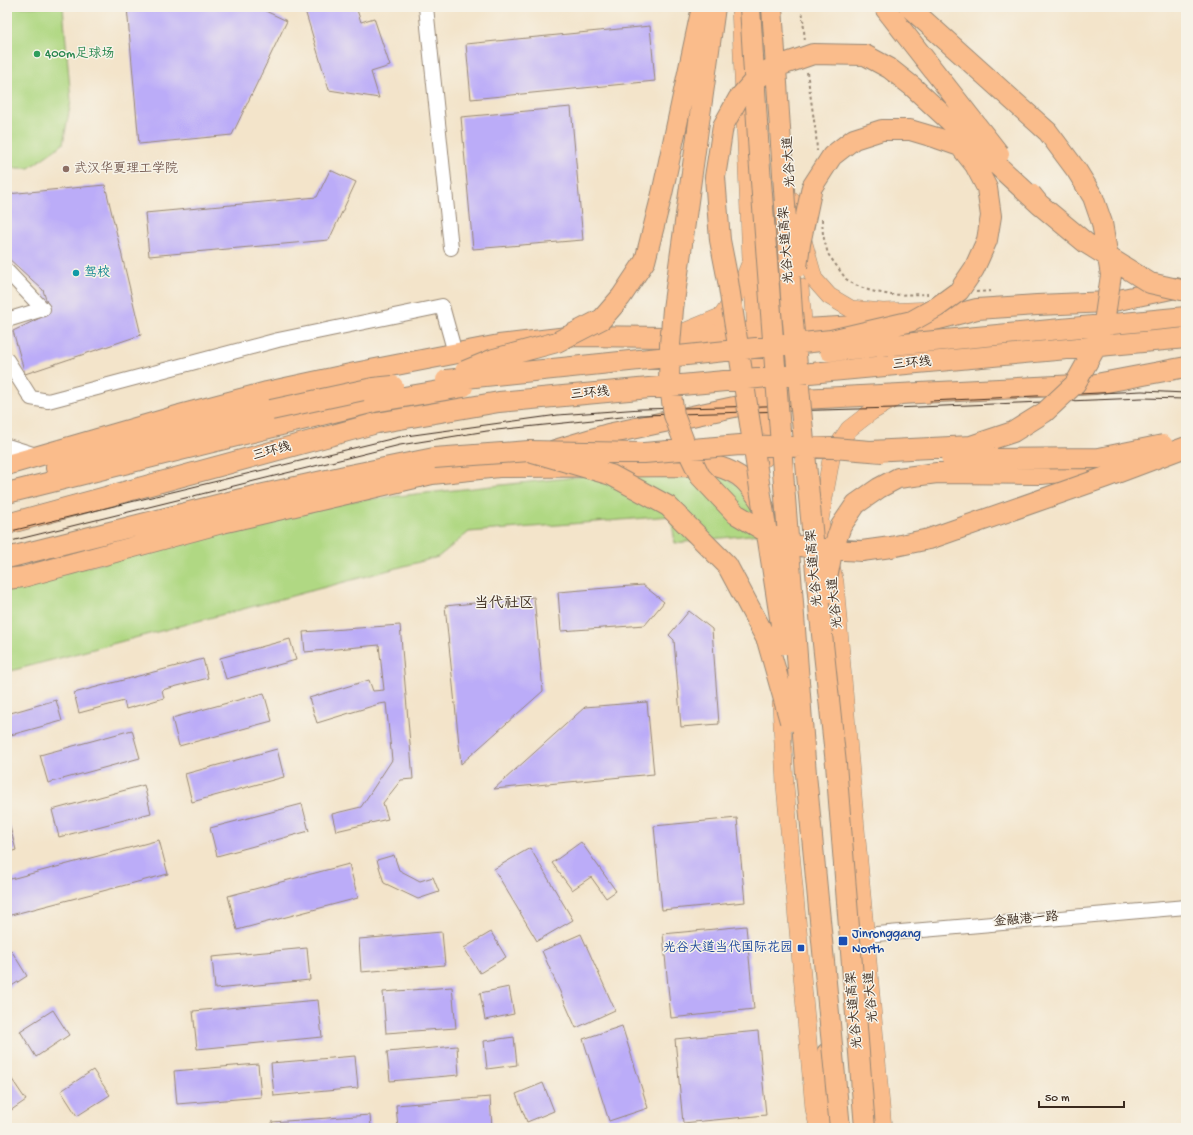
<svg xmlns="http://www.w3.org/2000/svg" width="1193" height="1135" viewBox="0 0 1193 1135" font-family="'Gochi Hand','LXGW WenKai TC',sans-serif">
<style>
.green{fill:#b0d883;stroke:#768150}
.building{fill:#bbacf8}
.lines{fill:none;stroke-linecap:round;stroke-linejoin:round}
.minor-casing{stroke:#978774;stroke-width:16}
.major-casing{stroke:#978774;stroke-width:18}
.highway-casing{stroke:#978774;stroke-width:22}
.path{stroke:#978774;stroke-width:2;stroke-dasharray:3 3;stroke-linecap:butt}
.minor{stroke:#fff;stroke-width:14}
.major{stroke:#fabc8b;stroke-width:17}
.highway{stroke:#fabc8b;stroke-width:20}
.tram{stroke:#3b2a1e;stroke-width:1}
.highway-bridge-casing{stroke:#978774;stroke-width:22;stroke-linecap:butt}
.highway-bridge{stroke:#fabc8b;stroke-width:20}
.leisure-dot{fill:#2e9e5b;stroke:#f7f3e8;stroke-width:1.5}
.education-dot{fill:#8d6e63;stroke:#f7f3e8;stroke-width:1.5}
.culture-dot{fill:#0f9aa8;stroke:#f7f3e8;stroke-width:1.5}
.transit-dot{fill:#1a4fb4;stroke:#f7f3e8;stroke-width:1.5}
.labels{text-anchor:middle;dominant-baseline:central;stroke-width:3;stroke-linejoin:round;paint-order:stroke}
.leisure-label{font-size:13px;fill:#27864d;stroke:#f7f3e8;text-anchor:start}
.street-label{font-size:13px;fill:#3b2a1e;stroke:#f7f3e8}
.education-label{font-size:13px;fill:#785e54;stroke:#f7f3e8;text-anchor:start}
.culture-label{font-size:13px;fill:#0d838f;stroke:#f7f3e8;text-anchor:start}
.transit-label{font-size:13px;fill:#164399;stroke:#f7f3e8;text-anchor:start}
.quarter-label{font-size:15px;fill:#3b2a1e;stroke:#f7f3e8}
</style>
<rect width="100%" height="100%" fill="#f7f3e8"/>
<filter id="ink" filterUnits="userSpaceOnUse"><feTurbulence type="fractalNoise" baseFrequency=".025" numOctaves="2"/><feDisplacementMap in="SourceGraphic" scale="8" xChannelSelector="R" yChannelSelector="G"/><feConvolveMatrix kernelMatrix="1 2 1 2 8 2 1 2 1" color-interpolation-filters="sRGB"/></filter>
<filter id="wash" filterUnits="userSpaceOnUse"><feTurbulence type="fractalNoise" baseFrequency=".012" numOctaves="4" result="noise"/><feDisplacementMap in="SourceGraphic" scale="16" xChannelSelector="R" yChannelSelector="G"/><feGaussianBlur stdDeviation="0.9" result="paint"/><feColorMatrix in="noise" values="0 0 0 0 0 0 0 0 0 0 0 0 0 0 0 0 0 1.4 0 .05"/><feComposite in="paint" operator="in"/></filter>
<g filter="url(#wash)">
<rect width="100%" height="100%" fill="#f3e4ca"/>
<path class="green" d="M7,7h56l8,94 -8,43 -34,24h-22z
M713,472l33,17 13,45 -84,9 -4,-27 -202,16 -31,25 -431,115v-85l344,-86 235,-25z"/>
<g id="blocks">
<path class="building" d="M127,7h130l30,14 -55,114 -93,9z
M304,7h52l5,15 13,-4 16,48 -19,6 8,26 -50,-8z
M650,26l5,55 -184,18 -5,-55z
M571,107l12,133 -110,9 -12,-132z
M330,170l26,12 -27,58 -180,16 -4,-43 172,-16z
M105,185l36,150 -116,39 -12,-43 37,-18 -7,-23 -36,-33v-63z
M643,585l21,17 -19,23 -84,6 -3,-39z
M534,597l9,94 -82,73 -16,-158z
M689,611l23,18 7,95 -38,3 -7,-87 -5,-5z
M400,625l13,154 -12,1 -18,23 5,16 -52,12 -4,-17 29,-7 31,-47 -6,-57 -7,1 -62,19 -8,-25 60,-18 4,11 11,-1 -5,-45 -74,7 -2,-20z
M290,639l6,21 -70,19 -6,-21z
M203,659l5,19 -46,12 2,8 -38,11 -2,-8 -45,12 -5,-20z
M264,693l8,28 -93,25 -7,-28z
M56,700l6,21 -55,15v-22z
M647,702l7,72 -160,15 91,-82z
M132,730l8,28 -92,25 -8,-28z
M277,749l7,28 -92,25 -7,-28z
M144,785l7,28 -92,24 -7,-27z
M302,804l7,27 -92,25 -7,-28z
M737,818l8,84 -83,8 -8,-84z
M7,823h2l7,27 -9,3z
M159,840l9,34 -161,42v-36z
M581,842l35,49 -10,7 -15,-21 -19,13 -20,-27z
M530,848l43,72 -36,21 -43,-72z
M394,855l5,15 21,11 13,-4 6,15 -21,7 -34,-16 -7,-23z
M349,864l9,34 -121,32 -9,-34z
M746,926l8,83 -83,9 -8,-84z
M442,932l3,33 -84,7 -2,-33z
M491,932l15,25 -26,16 -16,-25z
M581,934l34,76 -39,18 -34,-77z
M307,948l3,32 -95,9 -3,-32z
M11,950l16,26 -20,13v-36z
M452,987l4,41 -70,5 -3,-41z
M509,987l5,27 -29,6 -5,-27z
M318,1000l4,37 -125,12 -4,-38z
M53,1010l16,25 -33,22 -16,-26z
M622,1026l26,82 -39,13 -26,-82z
M758,1031l8,84 -83,8 -8,-84z
M514,1037l3,28 -30,4 -3,-28z
M457,1046l2,29 -69,6 -3,-29z
M355,1056l3,32 -84,8 -3,-33z
M258,1064l3,33 -84,7 -3,-33z
M93,1070l17,25 -33,21 -16,-25z
M7,1072l19,28 -19,13z
M543,1083l11,28 -27,11 -11,-28z
M490,1097l2,31h-94l-2,-23z
M370,1115l1,13h-98l-1,-6z
M258,1125l1,3h-22v-1z"/>
</g>
</g>
<g filter="url(#ink)">
<use href="#blocks" fill-opacity="0" stroke="#978774" stroke-width="1"/>
<g class="lines">
<g class="minor-casing">
<path id="minor" d="M426,7l25,241
M7,271l36,38 -36,11
M7,360l24,38 17,3 230,-61 164,-34 13,47
M7,446l32,10
M866,935l320,-28"/>
</g>
<g class="major-casing">
<path id="major" d="M740,7l11,252 14,199
M792,201l22,78 15,17 22,13 32,3 50,-2
M800,287l5,55
M681,333l41,-17 18,-27 9,-23
M819,508l1,13 15,61 14,169 34,377
M820,520l12,-66 17,-25 22,-17 33,-19
M781,704l4,81 29,324 4,17"/>
</g>
<g class="highway-casing">
<path id="highway" d="M907,323l20,-1 50,-13 60,-4 72,-3 67,-14
M555,450l53,-16 154,-33 334,-17 90,-17
M7,465l173,-50 87,-23 88,-19 144,-28 77,-9 94,1 204,-12
M56,468l49,-15 166,-43
M1041,474l62,-6 23,-6
M7,493l367,-91
M7,524l370,-101
M7,558l234,-59 104,-23 89,-18
M7,579l16,-2 199,-54 210,-49 67,-7 217,-1c28,8 33,18 48,41
M824,1128l-1,-16 4,-59"/>
</g>
<path class="path" d="M802,7l3,35
M807,72l9,62 1,17
M822,219l1,16 5,19 18,25 9,6 16,6 20,4 37,-1
M976,292l16,-1"/>
<use href="#minor" class="minor"/>
<use href="#major" class="major"/>
<use href="#highway" class="highway"/>
<path class="tram" d="M930,401l212,-10 44,2
M7,532l392,-95 159,-22 83,-6 165,-4
M7,542l393,-97 87,-14 154,-16 253,-7 248,-10 44,1"/>
<g class="highway-bridge-casing">
<path id="highway-bridge" d="M715,7l-42,302 -3,36 -1,35 5,35 12,32 14,29 36,38 47,28 27,6 52,3 29,-4 38,-8 177,-62 80,-30
M750,7l9,148 47,619 34,354
M772,7l20,304 28,305 16,148 29,364
M884,7l115,147
M1031,194l8,10 47,39 64,40 36,8
M830,351l356,-34
M465,371l29,-12 63,-17 45,-23 19,-22 24,-36 17,-67 40,-187
M446,380l385,-40 81,-19 25,-14 22,-16 15,-22 13,-29 4,-24 -4,-28 -12,-23 -15,-19 -23,-8 -27,-8h-28l-28,9 -22,17 -20,31 -12,57 -3,23
M374,402l89,-15
M271,410l102,-22 20,-2
M377,423l122,-21 687,-64
M529,451l115,2 96,-8 93,3 50,4
M870,451l101,-5 42,-14 32,-20 30,-28 27,-48 9,-61 -9,-52 -9,-26 -16,-26 -29,-39 -139,-125
M951,457l39,2 109,-1 64,-13
M434,458l95,-7 82,24 57,31 59,59 40,75 23,81
M824,594l8,-42 9,-26 15,-22 23,-16 19,-10 39,-5 104,1
M784,644l-56,-363 -8,-41 -5,-63 8,-51 15,-27 13,-15 19,-15 43,-15 52,1 24,13 24,19 126,117"/>
</g>
<use href="#highway-bridge" class="highway-bridge"/>
</g>
</g>
<circle class="leisure-dot" cx="37" cy="54" r="4"/>
<circle class="education-dot" cx="66" cy="169" r="4"/>
<circle class="culture-dot" cx="76" cy="273" r="4"/>
<g class="transit-dot">
<rect x="838" y="936" width="10" height="10" rx="2"/>
<rect x="797" y="944" width="8" height="8" rx="2"/>
</g>
<g class="labels">
<g class="leisure-label">
<text x="45" y="54">400m足球场</text>
</g>
<g class="street-label">
<text transform="translate(790 162) rotate(-93)">光谷大道</text>
<text transform="translate(787 245) rotate(-94)">光谷大道高架</text>
<text transform="translate(912 364) rotate(-5)">三环线</text>
<text transform="translate(590 394) rotate(-5)">三环线</text>
<text transform="translate(272 452) rotate(-15)">三环线</text>
<text transform="translate(815 568) rotate(-95)">光谷大道高架</text>
<text transform="translate(836 603) rotate(-96)">光谷大道</text>
<text transform="translate(1026 920) rotate(-5)">金融港一路</text>
<text transform="translate(872 997) rotate(-95)">光谷大道</text>
<text transform="translate(855 1010) rotate(-95)">光谷大道高架</text>
</g>
<g class="education-label">
<text x="74" y="169">武汉华夏理工学院</text>
</g>
<g class="culture-label">
<text x="84" y="273">驾校</text>
</g>
<g class="transit-label">
<text x="852" y="934">Jinronggang<tspan x="852" dy="15">North</tspan></text>
<text x="793" y="948" text-anchor="end">光谷大道当代国际花园</text>
</g>
<g class="quarter-label">
<text x="504" y="604">当代社区</text>
</g>
</g>
<rect width="1193" height="1135" fill="none" stroke="#f7f3e8" stroke-width="24"/>
<path d="M1039 1101v6h85v-6" fill="none" stroke="#3b2a1e" stroke-width="2"/>
<text x="1045" y="1101" font-size="12" fill="#3b2a1e" stroke="#f7f3e8" stroke-width="3" paint-order="stroke">50 m</text>
</svg>
